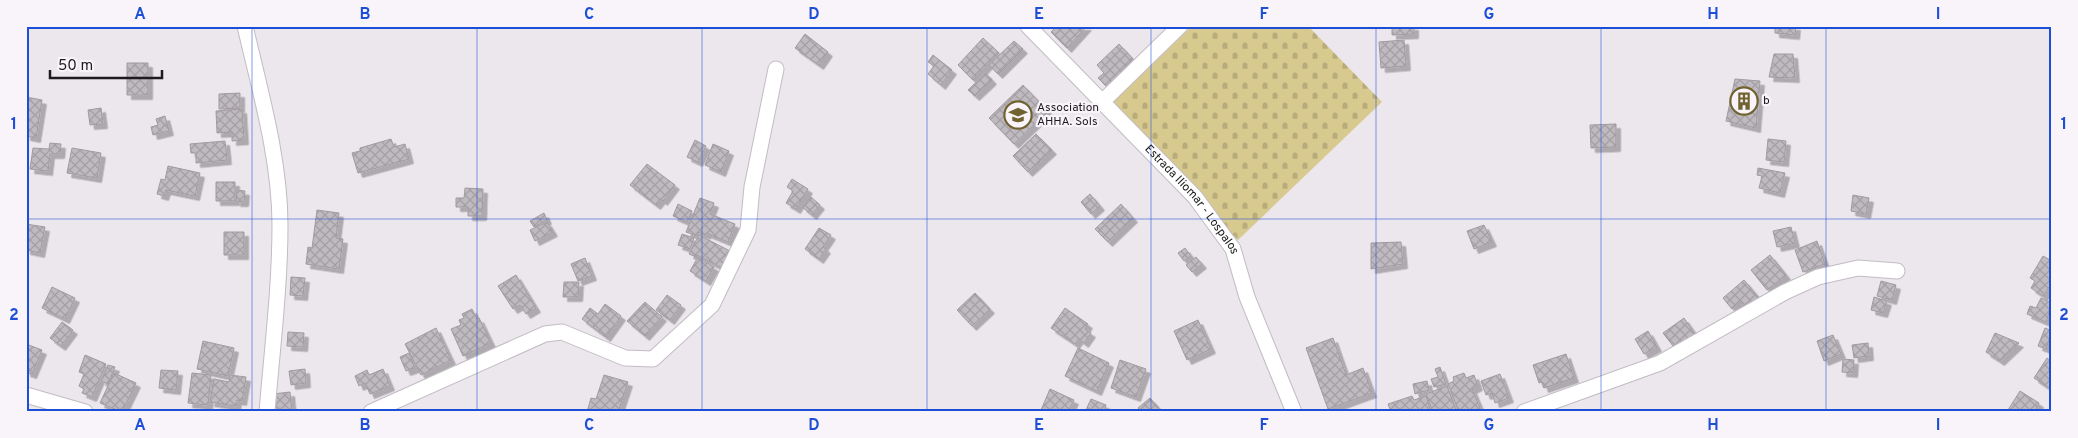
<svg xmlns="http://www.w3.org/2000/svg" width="2078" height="438" viewBox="0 0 2078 438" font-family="Overpass,sans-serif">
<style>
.cemetery{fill:url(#cemetery-stones)}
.building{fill:url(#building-cross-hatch);stroke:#a09aa1;filter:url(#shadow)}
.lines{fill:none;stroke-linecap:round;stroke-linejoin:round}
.minor-casing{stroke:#c2bcc3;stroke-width:17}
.minor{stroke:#fff;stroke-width:15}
.grid{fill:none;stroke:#1d4ed8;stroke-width:1;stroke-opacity:0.55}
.labels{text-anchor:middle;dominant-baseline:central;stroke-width:4.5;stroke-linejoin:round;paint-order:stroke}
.poi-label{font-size:12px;fill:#1e1b1e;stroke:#f9f3fa;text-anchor:start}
.street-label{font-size:12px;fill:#1e1b1e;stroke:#f9f3fa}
.neatline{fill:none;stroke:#1d4ed8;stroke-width:2}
.grid-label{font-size:16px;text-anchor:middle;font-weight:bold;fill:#1d4ed8}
</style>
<defs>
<pattern id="cemetery-stones" width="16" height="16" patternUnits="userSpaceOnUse" patternTransform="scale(1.25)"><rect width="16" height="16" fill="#d8c98f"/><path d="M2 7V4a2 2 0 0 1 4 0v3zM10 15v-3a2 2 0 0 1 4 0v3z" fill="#b9ac7b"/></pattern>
<pattern id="building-cross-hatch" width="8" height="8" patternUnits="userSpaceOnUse" patternTransform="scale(1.25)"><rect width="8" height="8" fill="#bfb9c0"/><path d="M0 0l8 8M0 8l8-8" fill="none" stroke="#a49ea5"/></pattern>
<filter id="shadow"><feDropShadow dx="4.5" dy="4.5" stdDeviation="0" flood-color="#0004"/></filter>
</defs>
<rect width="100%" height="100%" fill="#ece6ed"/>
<path class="cemetery" d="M1192,26h116l74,76 -144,138 -129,-134z"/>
<path class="building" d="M1057,26h30l-20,22 -16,-16z
M1392,26h22v8l-22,1z
M1775,26h21l-1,9 -20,-2z
M805,34l23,18 -9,13 -24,-17z
M983,38l16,15 -26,27 -15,-15z
M1404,40l2,26 -25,2 -2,-26z
M1014,41l9,8 -25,25 -9,-9z
M1119,44l14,15 -26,28 -9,-9 6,-5 -7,-8z
M1774,54h19l2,24 -26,-1z
M933,55l19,15 -11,15 -13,-11 6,-8 -6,-4z
M127,63h21v32h-21z
M986,73l6,7 -17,16 -7,-6z
M1735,79l25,2 -4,47 -30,-7z
M1023,85l25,26 -34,33 -25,-26z
M240,93v15l-21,1v-15z
M26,97l16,3 -6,38 -10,-2z
M101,108l2,16 -13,1 -2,-15z
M242,109l2,31 -12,1v-9l-15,1 -1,-22z
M165,116l4,15 -16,4 -2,-8 7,-2 -2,-6z
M1616,124v23l-25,1 -1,-23z
M1036,134l16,16 -24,22 -15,-16z
M391,139l3,8 11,-3 4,15 -51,14 -6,-20 8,-2v-3z
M1768,139l18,2 -2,21 -18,-2z
M695,140l11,6 -8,16 -11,-5z
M225,141l2,19 -31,3v-10h-5l-1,-9z
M50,143l11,1 -1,10h-10l-2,17 -18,-2 3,-21 16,1z
M713,144l16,7 -8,21 -16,-7z
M72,148l29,5 -4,25 -30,-5z
M647,164l28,21 -12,16 -2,-2 -5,6 -26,-20z
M168,166l32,7 -5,23 -29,-6 -2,6 -7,-2 4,-15 4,1z
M1758,168l27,5 -5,20 -21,-5 3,-12 -5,-1z
M792,179l16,10 -12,20 -10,-6 7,-12 -6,-4z
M216,182h19v19h-19z
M465,188l18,1 -1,27h-14v-9h-12v-9h8z
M237,190l8,1 -1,11h-8z
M1090,194l10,12 -9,8 -10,-12z
M1853,195l16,3 -3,16 -15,-3z
M811,197l9,8 -8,10 -10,-8z
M700,198l14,5 -4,11 25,10 -7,18 -22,-9v2l-8,-3 -1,4 -11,-4z
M678,204l14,7 -5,11 -14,-6z
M1121,204l12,14 -25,24 -13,-13z
M317,210l22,3 -3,25 7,1 -4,30 -33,-5 2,-17 4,1z
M544,213l3,7 -13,7 -4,-6z
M547,222l6,10 -18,9 -5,-11z
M26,224l19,3 -5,26 -14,-3z
M1484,225l8,17 -18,7 -7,-18z
M1791,227l4,16 -18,4 -4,-16z
M819,228l12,7 -8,12 3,2 -7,10 -14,-10z
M224,232h20v23h-20z
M682,234l12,4 -4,11 -12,-4z
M699,235l31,16 -8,17 -25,-13 -1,2 -7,-3z
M1817,241l8,23 -22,8 -8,-22z
M1401,242l2,22 -32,5v-26z
M1185,248l6,8 -7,5 -6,-8z
M1770,255l16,20 -19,15 -16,-20z
M2043,256l9,5v27l-3,-1 -6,9 -12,-8 4,-7 -5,-3z
M698,257l16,10 -8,14 -16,-10z
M1196,257l6,7 -10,8 -6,-7z
M585,258l7,18 -14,5 -7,-17z
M516,275l20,33 -10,6 -6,-9 -7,4 -15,-23z
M291,277l14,1 -2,18 -13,-1z
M1744,280l15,18 -13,11 -6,-7 -8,7 -9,-11z
M1881,281l15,4 -4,15 -15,-4z
M564,282h15l-1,15h-15z
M52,287l23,11 -10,21 -23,-11z
M975,293l15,16 -18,17 -15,-16z
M667,295l14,10 -11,15 -14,-10z
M1874,297l13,4 -4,12 -12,-3z
M2041,298l11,5 -6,19 -19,-8 3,-8 6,2z
M645,302l17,15 -17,19 -18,-15z
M605,304l16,12 -15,21 -24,-18 8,-11 8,6z
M1065,308l23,16 -3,5 6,4 -7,10 -5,-4 -4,5 -24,-16z
M472,309l5,10 2,-1 12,25 -28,13 -12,-27 10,-4 -2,-5 5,-2 -2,-4z
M1684,318l13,19 -20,14 -14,-18z
M1198,320l13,29 -24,11 -13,-29z
M62,322l11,8 -12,16 -11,-8z
M436,328l15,32 -30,15 -16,-31z
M2045,328l7,3 -6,18 -8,-3z
M1648,331l9,16 -13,7 -9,-15z
M288,332l16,1 -1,14 -16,-1z
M1995,333l24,10 -19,18 -14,-9z
M1833,335l8,19 -17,7 -7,-20z
M1333,338l13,37 17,-7 9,25 -44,16 -22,-61z
M203,341l31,7 -6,28 -31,-7z
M1868,343l1,13 -15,2 -2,-13z
M26,344l16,6 -10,24 -6,-2z
M1078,348l31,15 -12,28 -32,-15z
M409,353l6,15 -9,3 -6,-14z
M1566,354l8,24 -30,10 -2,-6 -3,1 -6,-18z
M85,355l21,9 -14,33 -10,-4 2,-4 -5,-3 5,-12 -5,-2z
M2047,358l5,4v28l-18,-12z
M1843,359l11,1 -1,13 -11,-1z
M1120,360l26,9 -10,28 -25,-9z
M108,365l7,2 -7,17 -7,-3z
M1440,367l6,17 -12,3 -3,-8 7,-2 -3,-8z
M305,369l1,14 -15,2 -2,-14z
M383,369l7,17 -20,8 -5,-11 -6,3 -4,-10 12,-6 2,5z
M161,370l17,1 -2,19 -17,-2z
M114,373l22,10 -14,29 -22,-9z
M192,373l19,2 -3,30 -20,-2z
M1464,373l2,5 8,-3 4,11 -6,3 8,19 -10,4h-11l-11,-28 6,-3 -1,-4z
M1500,374l9,24 -14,5 -3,-10 -6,2 -5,-14z
M230,375l16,2 -4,24 -5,-1 -1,6 -26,-4 4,-23 15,3z
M604,375l24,7 -10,30h-31l4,-14 5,1z
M1427,381l2,9 -14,4 -2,-10z
M1447,386l10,26h-24l-7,-18z
M1050,389l24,11 -6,12 -27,-2z
M2020,391l19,12 -4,9 -27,-2z
M290,392l2,20h-17l-2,-18z
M1412,396l2,4 12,-4 5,16h-40l-3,-8z
M1150,398l9,10 -4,4h-13l-4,-4z
M1091,399l15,6 -2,7h-19z"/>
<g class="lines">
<g class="minor-casing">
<g id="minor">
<path d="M245,26c15,65 35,133 35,199 0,62 -8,125 -13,187"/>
<path id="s1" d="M1028,26l167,171 38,52 14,48 47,115"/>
<path d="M1102,102l78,-76"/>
<path d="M26,395l59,17"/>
<path d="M371,412l174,-78 17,-2 63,26 28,1 59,-54 36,-75 4,-43 24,-118"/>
<path d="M1524,412l136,-49 125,-71 33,-15 40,-9 39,3"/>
</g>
</g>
<use href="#minor" class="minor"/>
</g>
<path class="grid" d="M252,26v386M477,26v386M702,26v386M927,26v386M1151,26v386M1376,26v386M1601,26v386M1826,26v386M26,219h2026"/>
<defs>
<g id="building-ring" transform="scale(1.4375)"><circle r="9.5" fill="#f9f3fa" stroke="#706330" stroke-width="1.5"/><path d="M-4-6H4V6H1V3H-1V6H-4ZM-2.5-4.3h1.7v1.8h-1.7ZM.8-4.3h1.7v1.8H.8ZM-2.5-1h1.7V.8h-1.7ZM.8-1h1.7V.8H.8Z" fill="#706330"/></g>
<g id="school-ring" transform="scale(1.4375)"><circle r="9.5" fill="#f9f3fa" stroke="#706330" stroke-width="1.5"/><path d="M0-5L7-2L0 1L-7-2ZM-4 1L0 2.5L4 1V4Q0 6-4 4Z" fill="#706330"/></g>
</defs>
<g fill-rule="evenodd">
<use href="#building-ring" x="1744" y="101"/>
<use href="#school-ring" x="1018" y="115"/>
</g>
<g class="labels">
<g class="poi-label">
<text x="1763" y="101">b</text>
<text x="1037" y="108">Association<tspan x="1037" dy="14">AHHA. Sols</tspan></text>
</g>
<g class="street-label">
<text stroke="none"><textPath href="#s1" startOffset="239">Estrada Iliomar - Lospalos</textPath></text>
</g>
</g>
<rect width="2078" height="438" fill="none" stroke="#f9f3fa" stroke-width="55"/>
<path d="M50 70v8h112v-8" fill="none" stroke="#1e1b1e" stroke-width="2.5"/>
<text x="58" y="70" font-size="15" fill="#1e1b1e" stroke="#f9f3fa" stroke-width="4" paint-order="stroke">50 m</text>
<rect x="28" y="28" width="2022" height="382" class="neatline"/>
<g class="grid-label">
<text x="140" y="19">A</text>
<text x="365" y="19">B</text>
<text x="589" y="19">C</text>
<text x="814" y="19">D</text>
<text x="1039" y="19">E</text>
<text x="1264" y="19">F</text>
<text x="1489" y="19">G</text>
<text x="1713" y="19">H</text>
<text x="1938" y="19">I</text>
<text x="14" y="129">1</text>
<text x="2064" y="129">1</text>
<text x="14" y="320">2</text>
<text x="2064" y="320">2</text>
<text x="140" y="430">A</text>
<text x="365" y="430">B</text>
<text x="589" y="430">C</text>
<text x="814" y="430">D</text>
<text x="1039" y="430">E</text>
<text x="1264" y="430">F</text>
<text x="1489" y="430">G</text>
<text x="1713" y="430">H</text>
<text x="1938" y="430">I</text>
</g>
</svg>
